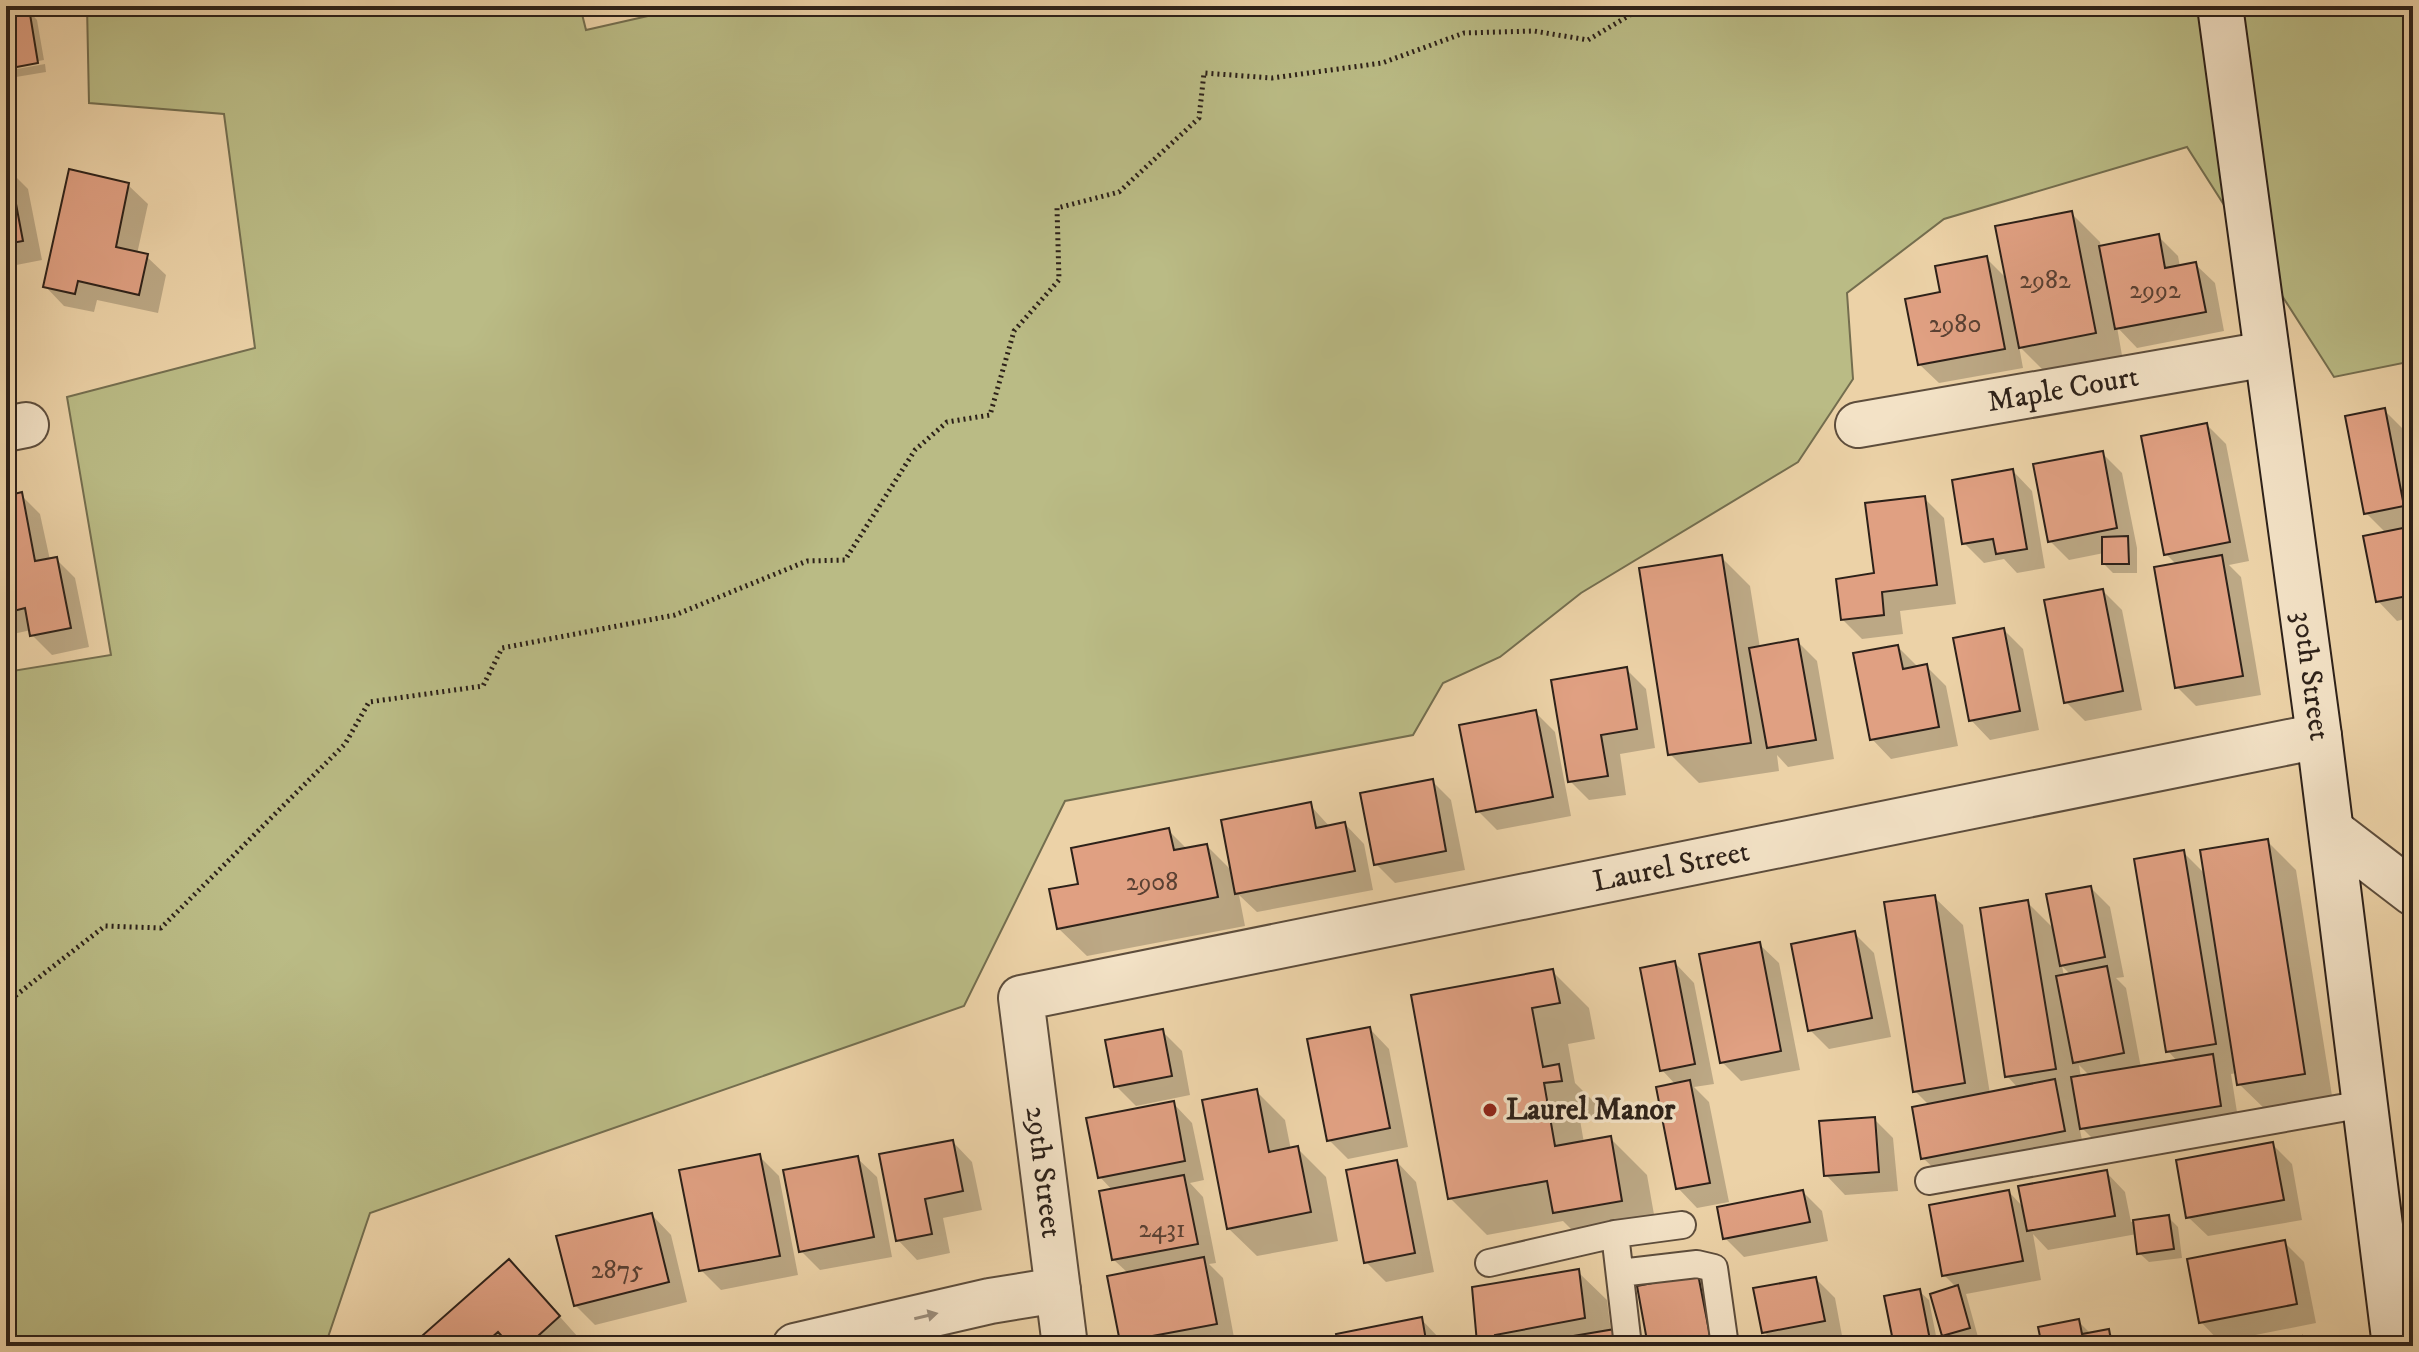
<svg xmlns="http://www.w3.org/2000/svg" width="2419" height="1352" viewBox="0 0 2419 1352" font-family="'IM FELL DW Pica',serif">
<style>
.green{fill:#babb85;stroke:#746e4f;stroke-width:2}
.shadow{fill:#0003;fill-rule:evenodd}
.building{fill:#e0a082;stroke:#2d2119;stroke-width:2}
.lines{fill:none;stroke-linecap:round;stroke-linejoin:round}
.service-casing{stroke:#5d4d3c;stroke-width:30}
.minor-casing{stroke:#5d4d3c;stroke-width:48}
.secondary-casing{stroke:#2d2119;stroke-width:48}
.path{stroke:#2d2119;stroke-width:5;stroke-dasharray:2 4;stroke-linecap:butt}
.service{stroke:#f3e2c6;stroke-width:26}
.minor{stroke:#f3e2c6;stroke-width:44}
.secondary{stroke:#f3e2c6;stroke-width:44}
.oneway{fill:#9a8b78}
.poi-dot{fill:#8f2418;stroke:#f3e2c6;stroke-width:3}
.labels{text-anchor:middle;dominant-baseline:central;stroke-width:7;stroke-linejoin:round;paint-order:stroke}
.number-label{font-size:26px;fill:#5a4133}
.street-label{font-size:30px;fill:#2d2119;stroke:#f3e2c6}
.poi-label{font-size:30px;font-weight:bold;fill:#2d2119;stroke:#f3e2c6;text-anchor:start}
</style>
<rect width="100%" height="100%" fill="#ecd2a7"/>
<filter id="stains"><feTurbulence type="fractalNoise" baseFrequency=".0025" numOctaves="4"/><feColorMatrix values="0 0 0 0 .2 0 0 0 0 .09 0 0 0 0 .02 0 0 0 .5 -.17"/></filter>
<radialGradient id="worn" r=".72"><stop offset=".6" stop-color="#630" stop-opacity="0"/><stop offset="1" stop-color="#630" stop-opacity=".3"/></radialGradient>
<path class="green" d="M87,6h493l6,24 106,-24h1721v355l-79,16 -147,-230 -243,72 -97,74 6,86 -55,83 -217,131 -81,64 -57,26 -30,52 -348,66 -101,205 -594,207 -45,133h-319v-674l105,-17 -44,-258 188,-49 -31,-234 -135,-11z"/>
<path class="shadow" d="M28,10l9,10 7,40 -33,6v4l34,-6 1,8 -30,5 -10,-13v-50z
M8,169l20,20 14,71 -36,7v-97z
M128,185l20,19 -11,50 9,2 20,19 -8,38 -61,-13 -3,12 -30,-6 -19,-20z
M2071,213l29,29 1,6 57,-12 20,20 2,11 15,-3 20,19 9,48 -87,17 -20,-21 6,34 -74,15 -30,-30 4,22 -84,15 -20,-19 24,-70 43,-36 21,21z
M2384,410l20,20 9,48v139l-16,4 -19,-20 8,-68 -20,-20z
M2207,425l19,19 23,117 -20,4 12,12 20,118 -65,11 -19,-19v-122l-11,-11z
M2102,453l20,20 15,75v25h-24l-9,-9v-11l-35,7 -19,-19z
M2013,471l19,20 13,77 -28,5 -13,-14 -20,4 -20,-20z
M21,495l19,19 10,46 6,-1 19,19 14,69 -37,8 -20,-20 -1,-5 -18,4 -7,-6v-130z
M1924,498l20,20 12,86 -56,7 3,23 -41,5 -20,-20 35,-44z
M1722,558l28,28 10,62 37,-7 20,20 17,98 -46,8 -11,-12 2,16 -80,12 -29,-29z
M2103,591l19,19 20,100 -57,11 -19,-19z
M2004,630l19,19 16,81 -49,10 -19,-20z
M1898,647l19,19h9l20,20 12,60 -67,13 -19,-20z
M1626,669l20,20 9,59 -35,6 6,41 -37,5 -19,-19z
M1535,712l20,20 16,84 -74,14 -19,-19z
M1432,781l19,19 14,70 -70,13 -19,-19z
M1310,805l20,22 15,-3 19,20 9,46 -116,22 -18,-17 6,31 -158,30 -29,-28 22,-43 89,-54 19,19 19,-4 26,26z
M2267,841l29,29 37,232 -65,10 -29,-28 -2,-11 -6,1 8,51 -138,22 -22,-22 5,25 -141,27 -20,-19 7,-52 -15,-15 19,-194 29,28 27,169 29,-5 -12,-13 20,-174 27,27 37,-41 19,19 14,70 -8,1 10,10 15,80 37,-6 -10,-11 16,-198 22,22zM2062,966l9,9 -7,1zM2079,1065l11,11 -9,2z
M1855,934l19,19 17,84 -62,12 -19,-19z
M1759,944l20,19 21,107 -59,11 -19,-19z
M1675,963l19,20 20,101 -20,3 15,15 20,100 -32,6 -19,-20 -2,-103 -14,-15z
M1552,971l37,37 6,31 -27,5 7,39 20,20 2,14 -17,3 4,23 26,-5 37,37 11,62 -67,12 -28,-28 -76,14 -37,-37 -37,-201z
M1370,1029l19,20 19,98 -60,12 -19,-19z
M1162,1031l20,20 8,44 -54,11 -20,-20z
M1256,1091l29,29 6,30 6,-2 29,29 12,64 -81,15 -29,-28z
M1173,1103l19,20 12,57 -14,3 13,14 13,66 -7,1 14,14 12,65 -17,3h-92l-4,-5 6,-68 -14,-13 -1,-69 -13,-14z
M1874,1119l19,19 5,53 -53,4 -19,-20z
M953,1142l19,20 10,48 -39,8 7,35 -33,7 -19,-20z
M2272,1144l20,20 10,56 -94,16 -20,-19z
M759,1156l20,20 19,99 -77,15 -20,-20z
M857,1158l20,19 15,80 -72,13 -19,-19z
M1397,1162l19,20 18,90 -48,10 -20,-20z
M2106,1172l19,20 6,30 37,-5 10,10 4,31 -33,4 -10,-9 -2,-19 -89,16 -15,-16 8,46 -75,14 12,43 -25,7 -10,-9 14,-47 -13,-13 65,-83 15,16z
M1803,1192l19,19 6,30 -84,16 -19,-19z
M652,1215l19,20 16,67 -92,23 -20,-20z
M2284,1242l20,20 12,61 -96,19 -19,-20z
M1578,1272l29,28 4,32 18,14h-156l6,-1z
M1697,1276l20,19 10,51h-77z
M1816,1279l19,19 8,43 -30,5h-35l-14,-14z
M528,1281l50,56 -10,9h-132z
M1919,1291l10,9 9,46h-42l-9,-49z
M1421,1319l19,20 2,7h-102z
M2078,1321l13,13 17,-3 15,15h-79z"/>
<path class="building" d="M29,8l9,55 -32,6v-57z
M9,167l14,74 -17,3v-76z
M69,169l60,14 -13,64 32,7 -9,41 -61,-14 -3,13 -32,-7z
M2072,211l24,122 -77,15 -24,-122z
M2159,234l6,34 31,-6 10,50 -91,17 -16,-83z
M1987,256l18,93 -87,16 -13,-66 35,-7 -5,-26z
M2385,408l19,98 -40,8 -19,-98z
M2207,423l23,119 -66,13 -23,-119z
M2103,451l14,77 -69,14 -15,-78z
M2013,469l14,80 -31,5 -3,-15 -31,5 -10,-64z
M22,492l13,69 22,-4 14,71 -41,8 -5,-28 -19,5v-117z
M1925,496l12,89 -55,7 2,23 -43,5 -5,-41 38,-6 -9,-70z
M2413,526v69l-37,7 -13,-66z
M2128,536l1,28h-27v-27z
M1722,555l29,188 -83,12 -29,-187z
M2222,555l21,121 -68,12 -21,-121z
M2103,589l20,102 -59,12 -20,-103z
M2413,623v49l-9,-47z
M2004,628l16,83 -51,10 -16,-83z
M1798,639l18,101 -49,8 -18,-100z
M1898,645l5,24 24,-5 12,63 -69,13 -17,-87z
M1627,667l10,62 -36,6 7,41 -40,6 -17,-102z
M1536,710l17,87 -77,15 -17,-87z
M1433,779l13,72 -72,14 -14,-72z
M1311,802l5,26 29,-6 10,49 -120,23 -14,-74z
M1169,828l5,22 33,-6 11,53 -161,32 -8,-40 29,-5 -7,-36z
M2268,839l37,235 -68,11 -37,-235z
M2184,850l32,194 -50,8 -32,-193z
M2091,886l14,71 -45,9 -14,-72z
M1935,895l30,188 -52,9 -29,-190z
M2028,900l28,169 -51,8 -25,-169z
M1855,931l17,87 -64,13 -17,-87z
M1760,942l21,109 -61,12 -21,-109z
M1675,961l20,103 -35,7 -20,-103z
M2107,966l17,87 -51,10 -17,-87z
M1553,969l7,34 -28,5 11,59 16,-3 3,17 -18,2 11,63 56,-10 11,65 -69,12 -6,-32 -99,18 -37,-204z
M1370,1027l20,101 -63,13 -20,-102z
M1163,1029l9,47 -58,11 -9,-47z
M2213,1054l8,52 -141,23 -9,-52z
M2055,1079l10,52 -144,28 -9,-52z
M1690,1080l20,103 -34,6 -20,-102z
M1257,1089l12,63 29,-6 13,66 -84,17 -25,-129z
M1174,1101l11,60 -87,17 -12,-60z
M1875,1117l4,55 -55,4 -5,-55z
M953,1140l10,51 -38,8 7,35 -36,7 -17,-87z
M2273,1142l11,58 -98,18 -10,-58z
M760,1154l20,102 -81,15 -20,-101z
M858,1156l16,81 -75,15 -16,-82z
M1397,1160l18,93 -51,10 -18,-93z
M2107,1170l8,46 -88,15 -9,-45z
M1184,1175l14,69 -86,16 -13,-69z
M1803,1190l7,32 -87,17 -6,-32z
M2009,1190l14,71 -81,15 -13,-71z
M652,1213l17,69 -95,24 -18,-70z
M2169,1215l5,34 -37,5 -4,-34z
M2285,1240l12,64 -98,19 -12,-64z
M1204,1257l13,67 -97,18 -13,-66z
M509,1259l51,57 -33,30h-16l-13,-14 -16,14h-49l-10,-11z
M1579,1269l6,49 -90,17 2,11h-36l16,-3 -5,-56z
M1698,1274l14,72h-64l-11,-60z
M1816,1277l9,44 -63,12 -9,-45z
M1958,1285l12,43 -28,8 -12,-42z
M1920,1289l10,51 -36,6 -10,-50z
M1422,1317l5,29h-89l-2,-12z
M2079,1319l3,15 27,-5 3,17h-70l-4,-19z
M1615,1329l3,17h-55l-2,-8z
M2302,1336l2,10h-51z"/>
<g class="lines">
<g class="service-casing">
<path id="service" d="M1929,1181l435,-77
M1615,1234l13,112
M1489,1263l126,-29 67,-9
M1620,1273l77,-9 17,4 11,78"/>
</g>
<g class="minor-casing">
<g id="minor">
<path id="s1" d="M1858,425l409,-71"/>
<path d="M6,429l20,-4"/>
<path d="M2332,831l81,62"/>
<path d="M795,1346l195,-45 68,-11"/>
<path id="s2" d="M1065,1346l-44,-348 1298,-262"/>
</g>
</g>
<g class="secondary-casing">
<g id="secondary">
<path id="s3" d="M2220,6l99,730 76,610"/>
</g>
</g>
<path class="path" d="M6,1003l99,-77 56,2 184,-184 24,-42 114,-16 19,-38 173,-33 132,-54 38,-1 70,-110 32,-28 43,-7 24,-84 45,-51 -2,-72 62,-16 80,-74 5,-45 68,5 110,-15 82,-30 70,-2 54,9 57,-34"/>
<use href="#service" class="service"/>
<use href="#minor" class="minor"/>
<use href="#secondary" class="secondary"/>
</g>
<defs><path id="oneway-solid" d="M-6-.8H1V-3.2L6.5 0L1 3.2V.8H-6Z" transform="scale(2)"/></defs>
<use class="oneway" href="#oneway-solid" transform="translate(926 1316) rotate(-13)"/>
<circle class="poi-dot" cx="1490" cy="1110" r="8"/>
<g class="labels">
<g class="number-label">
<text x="2045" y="280">2982</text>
<text x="2155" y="290">2992</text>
<text x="1955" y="324">2980</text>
<text x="1152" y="882">2908</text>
<text x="1162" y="1229">2431</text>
<text x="617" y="1270">2875</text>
</g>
<g class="street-label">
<text stroke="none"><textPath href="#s1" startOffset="208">Maple Court</textPath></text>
<text stroke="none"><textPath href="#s3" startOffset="676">30th Street</textPath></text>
<text stroke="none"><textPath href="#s2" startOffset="1014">Laurel Street</textPath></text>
<text transform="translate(1043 1172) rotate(83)">29th Street</text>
</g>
<g class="poi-label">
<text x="1506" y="1110">Laurel Manor</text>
</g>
</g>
<rect width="2419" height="1352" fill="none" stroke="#ecd2a7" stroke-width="32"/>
<rect x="8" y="8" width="2403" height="1336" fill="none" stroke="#2d2119" stroke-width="4"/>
<rect x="16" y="16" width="2387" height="1320" fill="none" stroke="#2d2119" stroke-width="2"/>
<rect width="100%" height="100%" filter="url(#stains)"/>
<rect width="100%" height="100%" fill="url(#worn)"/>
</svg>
